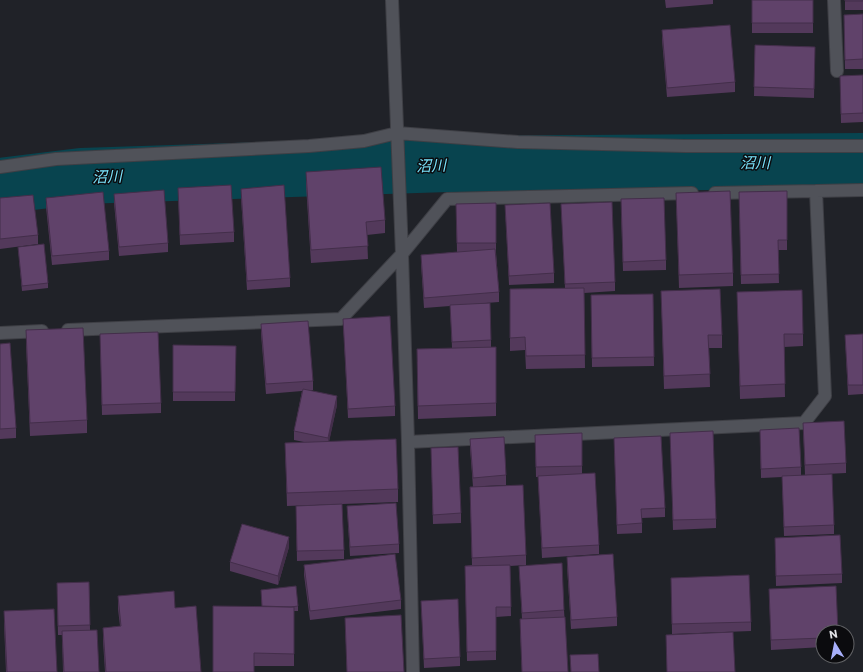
<svg xmlns="http://www.w3.org/2000/svg" width="863" height="672" viewBox="0 0 863 672" font-family="Commissioner,'Noto Sans JP',sans-serif">
<style>
.lines{fill:none;stroke-linecap:round;stroke-linejoin:round}
.river{stroke:#08444f;stroke-width:56}
.minor-casing{stroke:#3e3f45;stroke-width:14}
.minor{stroke:#505259;stroke-width:12}
.wall{fill:#53395b}
.shaded-wall{fill:#432e4a}
.building{fill:#60426a;stroke:#432e4a}
.labels{text-anchor:middle;dominant-baseline:central;stroke-width:3;stroke-linejoin:round;paint-order:stroke}
.water-label{font-size:15px;font-style:italic;fill:#7ae5fd;stroke:#0b0b0e}
</style>
<rect width="100%" height="100%" fill="#202228"/>
<g class="lines">
<path class="river" d="M0,186l81,-10 367,-12 415,-3"/>
<g class="minor-casing">
<path id="minor" d="M834,0l3,71
M0,167l56,-8 253,-13 55,-5 33,-8 121,9 167,4h178
M816,191l47,-1
M68,330l273,-11 61,-65 -10,-254
M0,333l42,-2
M408,442l396,-19 21,-27 -9,-205 -101,2
M413,672l-5,-230 -6,-188 45,-55 245,-6"/>
</g>
<use href="#minor" class="minor"/>
</g>
<path class="wall" d="M665,0h48v4l-47,4z
M752,0h61v33h-61z
M845,0h18v10h-18z
M863,14v55h-18l-1,-45z
M662,30l73,52v10l-68,5 -5,-57z
M755,45l60,2 -1,51 -60,-2z
M863,75v47l-22,1 -1,-47z
M306,172l79,48v13l-18,2 1,24 -57,4 -5,-78z
M178,188l56,44v10l-54,3z
M241,189l49,89v9l-43,3 -6,-92z
M787,191v59h-9l1,33 -38,1 -2,-92z
M676,193l57,80v13l-54,2z
M114,194l54,49v9l-49,4 -5,-53z
M0,198l38,37v9l-38,5z
M46,198l63,53v9l-57,5 -6,-58z
M496,203v49l3,40v10l-26,2 18,36v7h5v69l-78,3 -1,-57 35,-14 -2,-42 -26,2 -3,-44v-9l36,-3 -1,-48z
M561,204l54,78v9l-31,2 1,75 -59,1 -1,-19 -15,1v-62l55,-1z
M505,205l49,68v10l-45,2z
M621,209l45,51v10l-43,1z
M18,247l30,36v5l-26,3z
M661,291l61,44v13h-13l1,39 -46,2z
M737,292l66,42v12l-19,1 1,50 -45,2z
M653,294l1,72 -62,1 -1,-72z
M343,319l52,87v10l-47,2z
M261,324l52,57v9h-4l28,15 -8,36 69,48v13l-111,4 -2,-63 19,-1 -10,-2v-9l8,-40 -36,3 -5,-60z
M26,330l61,90v13l-57,3 -4,-93z
M100,334l61,69v10l-59,2z
M863,334v60l-15,1 -3,-60z
M0,344l16,84v10l-16,1z
M173,345l63,1 -1,55h-62z
M803,423l43,40v10l-41,2z
M760,430l41,37v8l33,50v9l-50,2 -2,-59 -21,1z
M582,433v41l17,71v9l-57,4 -4,-81h-2l-1,-42z
M670,433l46,86v9l-43,2z
M614,438l51,70v9l-23,1v15l-25,1z
M470,439l36,36v10l-21,1 41,69v10l-16,1 1,50 -15,1v43l-29,1 -2,-95 7,-1 -2,-78h3l-3,-39z
M431,448l30,65v10l-28,1z
M296,506l48,44v9l-47,2z
M347,506l52,38v9l-49,3z
M775,538l67,36v9l-66,3z
M289,547l-11,38 -48,-14v-9z
M567,557l50,60v9l-46,3 -4,-63z
M304,565l97,35v9l-91,11 -6,-45z
M519,566l45,44 4,62h-46l-2,-44v-9h2z
M671,578l80,44v9l-79,3z
M89,582l1,48 9,42h-36l-1,-37h-4l-1,-43z
M769,589l54,43v15l-52,3z
M261,590l37,16v5h-4v55h-40l-41,6 49,-66z
M118,596l57,12 26,64h-96l-2,-31v-13l17,-2 -2,-17z
M421,601l39,56v9l-36,2z
M4,611l53,61h-51l-2,-48z
M345,618l59,54h-57z"/>
<path class="shaded-wall" d="M337,396v9l-9,42v-9z
M289,537v10l-11,38v-9z"/>
<path class="building" d="M752,0h61v23h-61z
M845,0h18v1h-18z
M863,14v45l-18,1 -1,-45z
M730,25l5,57 -68,6 -5,-58z
M755,45l60,2 -1,42 -60,-2z
M863,75v38l-22,1 -1,-38z
M381,167l4,53 -19,2 2,24 -57,4 -5,-78z
M231,185l3,47 -54,3 -2,-47z
M284,185l6,93 -43,3 -6,-92z
M164,190l4,53 -49,4 -5,-53z
M730,191l3,82 -54,2 -3,-82z
M787,191v49h-9l1,34 -38,1 -2,-83z
M103,192l6,59 -57,5 -6,-58z
M33,195l5,40 -38,4v-41z
M664,198l2,62 -43,2 -2,-63z
M612,202l3,80 -50,2 -4,-80z
M496,203v40h-39l-1,-39z
M550,203l4,70 -45,3 -4,-71z
M44,244l4,39 -26,3 -4,-39z
M495,249l4,43 -75,6 -3,-43z
M584,288l1,67 -59,1 -1,-19 -15,1v-49z
M720,289l2,46h-14l2,39 -46,2 -3,-85z
M802,290l1,44h-19l1,50 -45,2 -3,-94z
M653,294l1,63 -62,1 -1,-63z
M490,303l1,37 -39,2 -2,-37z
M390,316l5,90 -47,3 -5,-90z
M308,321l5,60 -47,3 -5,-60z
M83,328l4,92 -57,3 -4,-93z
M158,332l3,71 -59,2 -2,-71z
M863,334v51h-15l-3,-50z
M10,343l6,85 -16,1v-85z
M173,345l63,1 -1,46h-62z
M496,347v56l-78,3 -1,-57z
M303,389l34,7 -9,42 -34,-7z
M844,421l2,42 -41,2 -2,-42z
M799,428l2,39 -40,2 -1,-39z
M713,431l3,88 -43,1 -3,-87z
M582,433v33l-46,1 -1,-32z
M661,436l4,72 -24,1 1,14 -25,2 -3,-87z
M504,437l2,38 -33,3 -3,-39z
M396,439l2,50 -111,4 -2,-50z
M458,447l3,66 -28,2 -2,-67z
M595,473l4,72 -57,3 -4,-72z
M832,474l2,51 -50,2 -2,-51z
M523,485l3,70 -54,3 -2,-71z
M396,503l3,41 -49,3 -3,-41z
M342,504l2,46 -47,1 -1,-45z
M242,524l47,13 -11,39 -48,-14z
M840,535l2,39 -66,2 -1,-38z
M395,554l6,46 -91,11 -6,-46z
M613,554l4,63 -46,3 -4,-63z
M562,563l2,47 -42,3 -3,-47z
M510,565l1,42h-15v44l-29,1 -2,-86z
M749,575l2,47 -79,2 -1,-46z
M89,582l1,43 -32,1 -1,-43z
M296,586l2,20 -7,1 -29,-1 -1,-16z
M836,586l2,46h-15v6l-52,2 -2,-51z
M174,591l1,17 21,-2 5,66h-95l-3,-44 18,-2 -3,-30z
M458,599l2,58 -36,2 -3,-58z
M213,606l81,1v47l-40,-1v19h-41z
M54,609l3,63h-50l-3,-61z
M401,615l3,57h-57l-2,-54z
M565,617l3,55h-46l-2,-53z
M97,630l2,42h-35l-2,-41z
M733,632l2,40h-68l-1,-37z
M598,654l1,18h-28l-1,-17z"/>
<g class="labels">
<g class="water-label">
<text x="755" y="162">沼川</text>
<text transform="translate(431 165) rotate(-2)">沼川</text>
<text transform="translate(107 176) rotate(-2)">沼川</text>
</g>
</g>
<g transform="translate(835 644) rotate(350)"><circle r="19" fill="#0b0b0e" stroke="#616265"/>
<path d="M0-3L7 15L0 10L-7 15Z" fill="#a8b0fc"/>
<text y="-6" font-size="11" font-weight="bold" text-anchor="middle" fill="#e3e4e8">N</text>
</g>
</svg>
